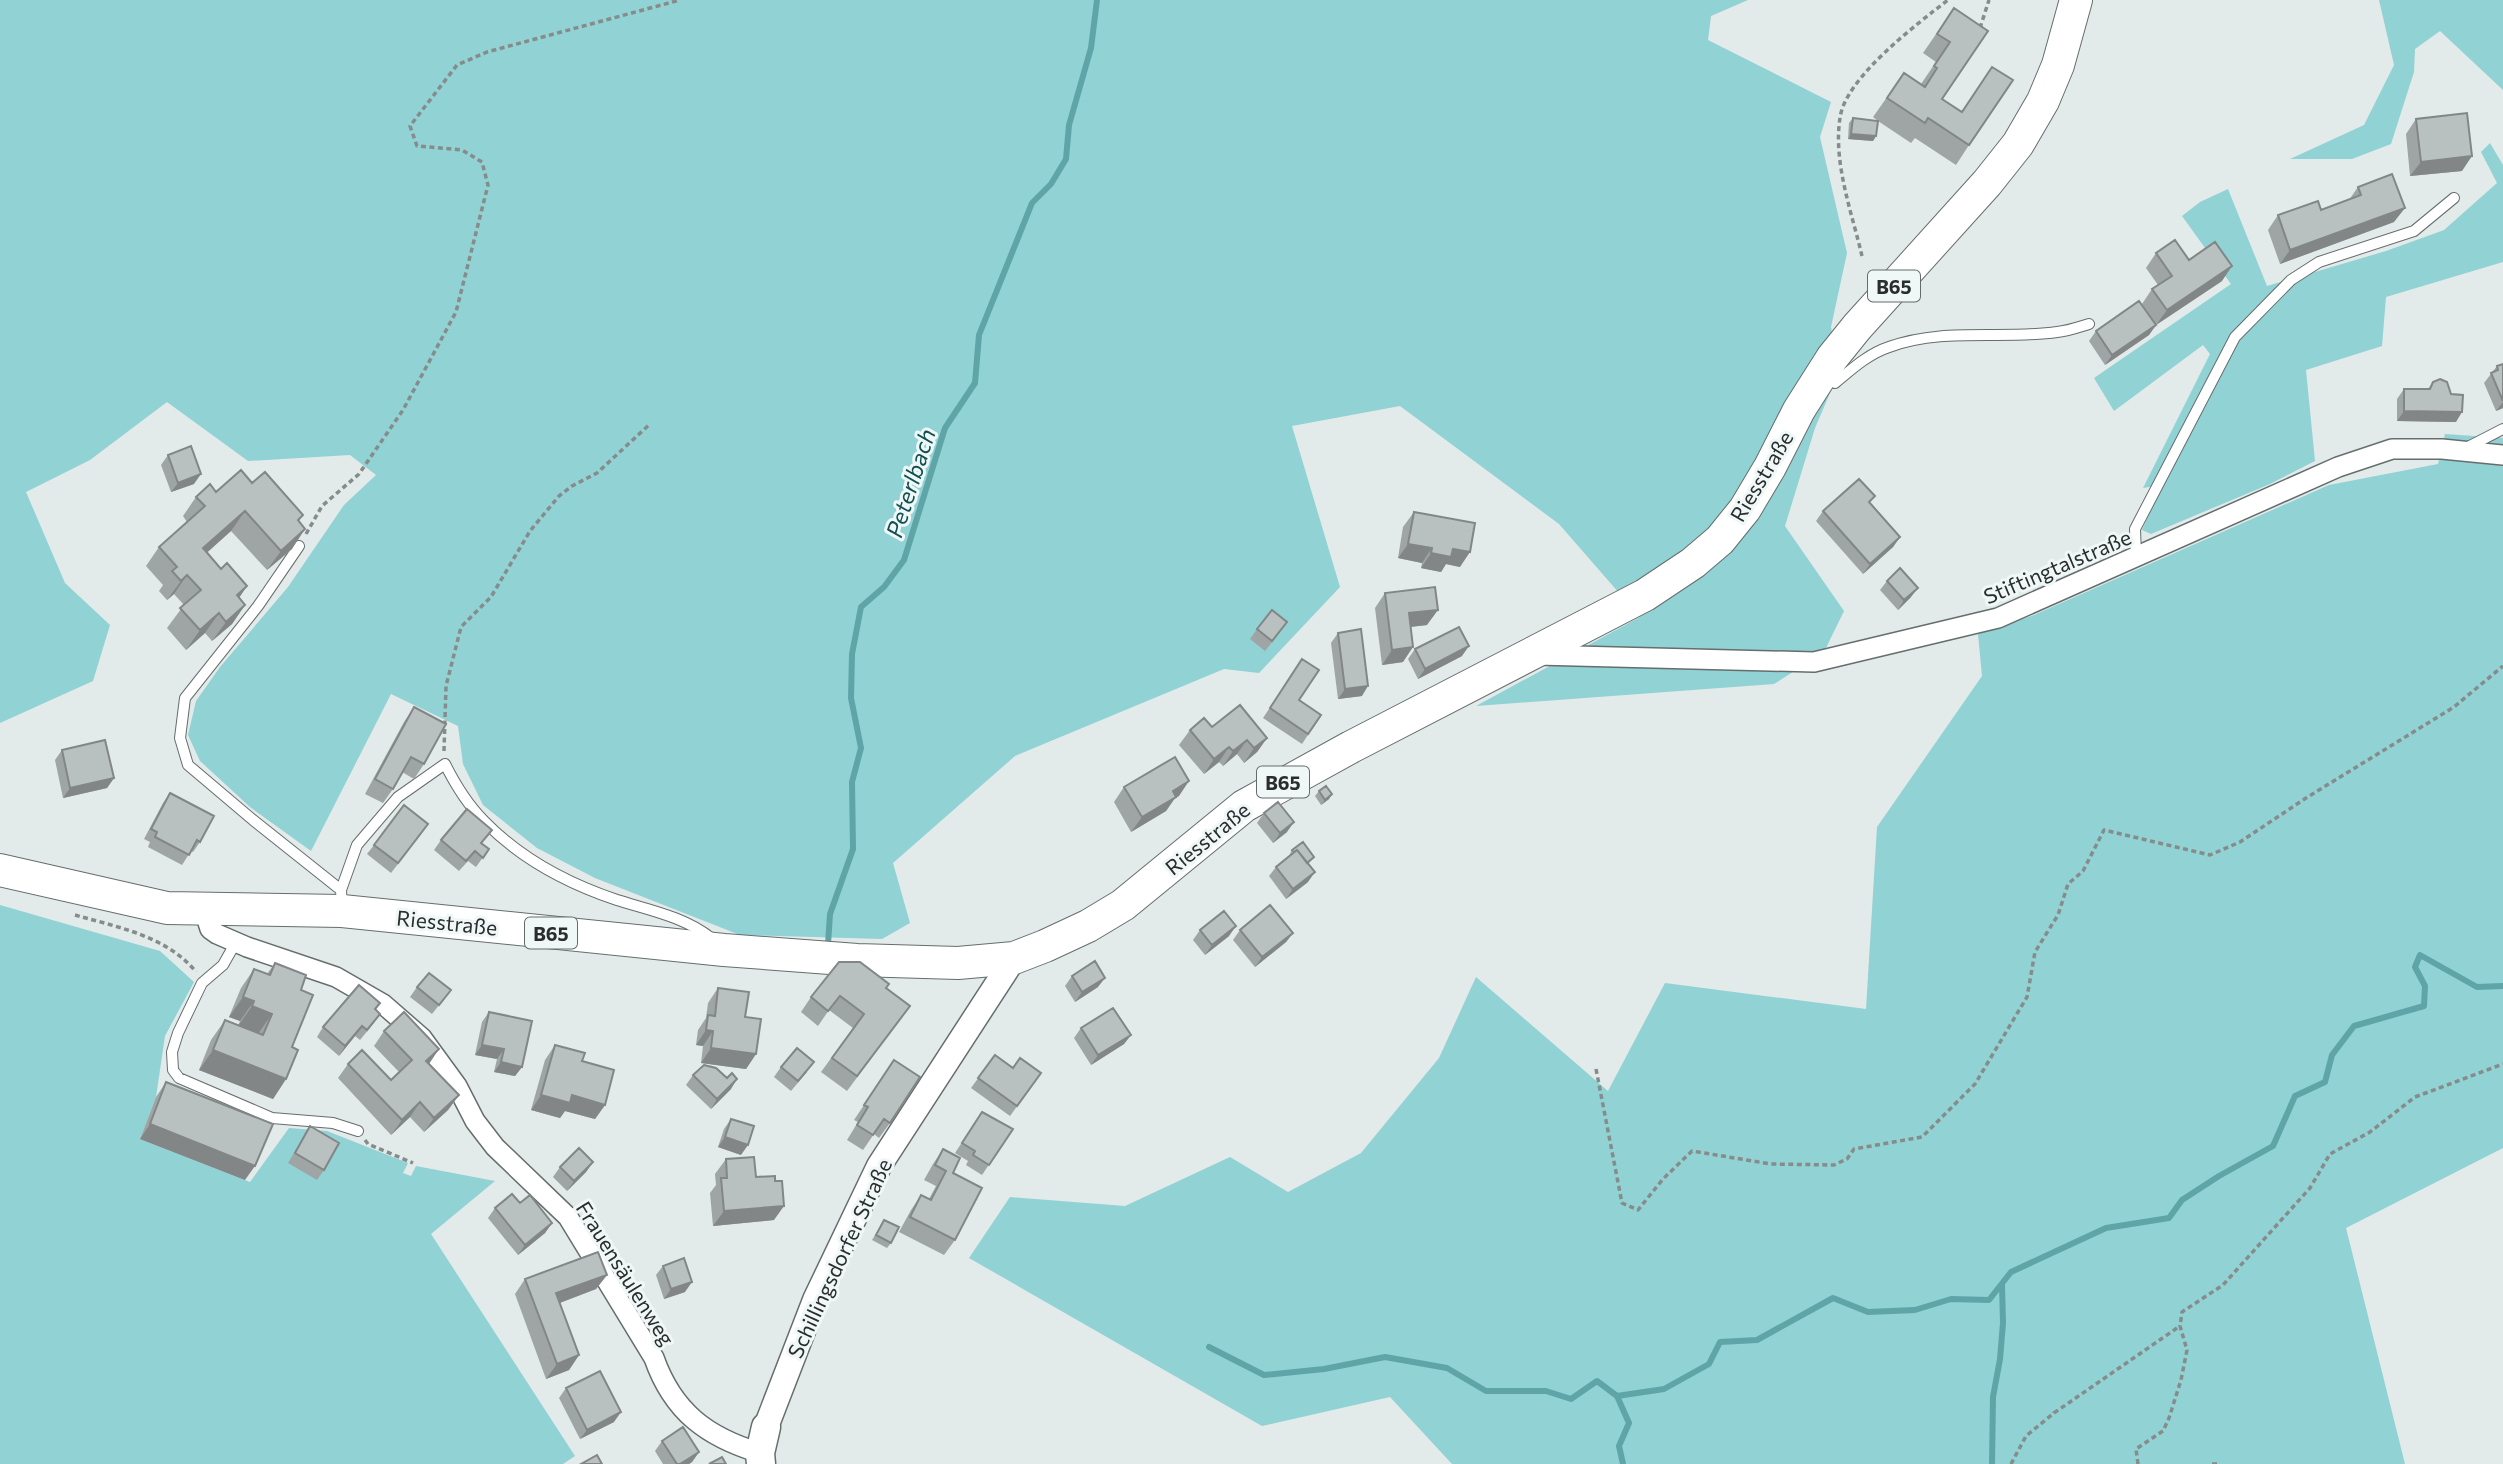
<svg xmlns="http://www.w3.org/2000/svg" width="2503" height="1464" viewBox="0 0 2503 1464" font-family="Commissioner,sans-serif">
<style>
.green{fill:#91d2d4}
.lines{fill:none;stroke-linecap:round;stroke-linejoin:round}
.stream{stroke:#5fa5a8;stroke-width:6}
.service-casing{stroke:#666d6d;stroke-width:12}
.minor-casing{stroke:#666d6d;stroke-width:22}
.tertiary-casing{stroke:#666d6d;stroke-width:27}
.secondary-casing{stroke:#666d6d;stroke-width:31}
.primary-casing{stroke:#666d6d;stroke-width:34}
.path{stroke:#868c8c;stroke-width:3.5;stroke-dasharray:5 3.5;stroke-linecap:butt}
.service{stroke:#fff;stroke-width:10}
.minor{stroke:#fff;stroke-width:19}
.tertiary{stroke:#fff;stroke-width:24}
.secondary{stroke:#fff;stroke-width:28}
.primary{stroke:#fff;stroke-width:32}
.wall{fill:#9fa5a5}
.shaded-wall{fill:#828686}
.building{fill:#b9c0c0;stroke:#828686;stroke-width:2}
.labels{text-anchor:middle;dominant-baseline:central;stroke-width:6;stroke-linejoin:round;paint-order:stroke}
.shield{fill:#f0f7f7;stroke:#656a6a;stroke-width:2}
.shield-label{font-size:19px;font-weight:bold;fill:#2a2d2d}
.street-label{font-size:21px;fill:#2a2d2d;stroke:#f0f7f7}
.water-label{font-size:23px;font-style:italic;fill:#105052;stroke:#f0f7f7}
</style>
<rect width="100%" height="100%" fill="#e2eaea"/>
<path class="green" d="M0,0h1748l-37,16 -3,24 123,62 -11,35 27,116 -16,74 8,45 -24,56 -30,98 59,85 -20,41 -50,32 -298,22 164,-89 -81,-93 -159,-118 -108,20 48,161 -81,86 -35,-4 -209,87 -122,107 17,60 -28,16 -142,-4 -145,-57 -58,-30 -54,-43 -20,-41 -5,-38 -67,-32 -80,157 -61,-44 -50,-46 -12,-26 8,-34 24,-34 68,-80 56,-82 32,-30 -26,-20 -102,6 -81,-59 -77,58 -64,32 39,91 45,42 -17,56 -93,42z
M2379,0h124v90l-63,-59 -25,18 -1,23 -23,72 -39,15h-62l74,-34 30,-60z
M2490,143l13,22v97l-117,35 -4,49 -76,24 9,91 -45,23 -119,50 -9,-4 20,-45 -19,3 67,-134 -7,-9 -89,66 -20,-33 137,-94 -49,-68 18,-14 28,-13 39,97 119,-35 58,-21 53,-47 -16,-31z
M2445,434l58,4v710l-157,80 59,236h-953l-62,-67 -128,29 -293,-168 41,-61 115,9 105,-49 58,35 73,-39 78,-95 37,-81 132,114 57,-108 201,26 11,-182 105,-151 -4,-42 56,-19 295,-130 109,-21z
M0,905l160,46 34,31 -29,54 -9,61 -16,42 110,43 39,-54 38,3 81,32 -5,10 8,3 5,-10 79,15 -64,53 144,222 -12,8h-563z"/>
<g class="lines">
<path class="stream" d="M828,944l2,-30 23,-65 -1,-67 9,-34 -10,-50 1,-44 9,-47 23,-20 20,-27 41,-132 30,-45 4,-48 53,-132 19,-19 15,-25 3,-34 22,-77 6,-48
M1209,1347l55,28 60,-6 61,-12 62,11 39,23h60l25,8 26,-18 20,15 12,27 -10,23 4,18
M1617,1396l47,-7 45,-25 11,-22 37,-2 76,-42 35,14 47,-2 36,-11 38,1 22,-28 95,-44 63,-10 13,-18 37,-24 54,-30 22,-50 30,-14 7,-27 22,-29 70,-20 1,-20 -10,-19 5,-12 57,32 26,-1
M1992,1464l1,-67 7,-38 3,-36 -1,-38"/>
<g class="service-casing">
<path id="service" d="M1825,377l10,6c17,-14 33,-29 54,-36 55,-20 112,-7 168,-15 11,-1 22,-5 32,-8
M2466,448l37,-19
M299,546l-41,60 -73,92 -5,40 8,27 65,55 88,70
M2136,556l-1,-27 100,-192 56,-57 28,-18 95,-31 40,-33
M342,907l-1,-17 16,-45 41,-48 47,-33c10,20 23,41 39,57 36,37 85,63 133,79 32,10 68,17 94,38
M236,942l-13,23 -21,18 -24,50 -6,19 1,18 6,8 93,40 61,5 25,8"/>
</g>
<g class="minor-casing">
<path id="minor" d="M1537,655l277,7 184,-44 340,-151 54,-18h50l61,6
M204,910l6,19 7,5 30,13 89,30 47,27 39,34 35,48 18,35 20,26 73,70 86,141c19,54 53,79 106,95"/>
</g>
<g class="tertiary-casing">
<path id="tertiary" d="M766,1427l49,-127 64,-134 135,-208"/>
</g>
<g class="secondary-casing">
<path id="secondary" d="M761,1464l-1,-11 6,-26"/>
</g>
<g class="primary-casing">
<path id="primary" d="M0,870l167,38 175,3 382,39 133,10 101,3 56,-5 31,-12 43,-20 35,-21 121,-99 107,-59 294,-152 48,-32 27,-23 25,-31 25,-42 29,-57 33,-52 25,-31 130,-144 31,-39 25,-43 15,-36 18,-65"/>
</g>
<path class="path" d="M1980,28l9,-28
M1862,256c-10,-43 -29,-93 -22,-138 5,-40 77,-94 108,-118
M306,534l16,-28 37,-32 44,-64 53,-98 32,-127 -6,-23 -20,-12 -45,-4 -7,-20 47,-61 30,-13 193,-52
M444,751l2,-65 15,-59 30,-30 39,-66 29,-35 13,-10 25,-13 53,-49
M75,915c42,12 92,21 121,57
M1596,1069l26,134 16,7 25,-31 29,-28 79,13 63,1 13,-6 7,-10 68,-12 53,-53 52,-87 8,-45 23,-37 10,-31 15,-13 21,-41 106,25 30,-13 66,-44 148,-91 49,-41
M365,1140l3,4 45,19
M2011,1464l15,-28 28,-23 126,-87
M2138,1464l-2,-15 27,-18 6,-13 12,-38 6,-30 -7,-24 2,-14 41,-27 87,-97 20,-34 40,-22 45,-35 88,-33
M2212,1464h7"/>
<use href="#service" class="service"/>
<use href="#minor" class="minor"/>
<use href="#tertiary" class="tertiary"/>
<use href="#secondary" class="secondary"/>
<use href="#primary" class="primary"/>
</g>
<path class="wall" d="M1954,8l-12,91 27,46 -13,20 -41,-27 -4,5 -33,-22 -2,15 -3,5 -25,-2 1,-16 4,-5 25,3 -5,-4 31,-44 17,11 15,-22 -13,-9z
M2416,119l46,52 -52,5 -4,-42z
M2358,187l36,35 -114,42 -12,-34 10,-15 43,-5 28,-10z
M2156,253l33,7 33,21 -66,44 -14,-21 10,-15 6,-4 -12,-17z
M2156,325l-7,10 -44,30 -16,-24 7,-10z
M2503,364v44l-7,3 -12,-28 13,-17z
M2433,382l23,40 -59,-1v-22l7,-10h24z
M168,455l26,29 -23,8 -10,-27z
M252,483l51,32 -4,6 -7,28 -25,21 -36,-39 -24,21 14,17 26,17 -8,12 6,7 -13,19 -20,17 -7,-8 -19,17 -19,-22 17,-23 -10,-11 -7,6 -8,-9 4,-6 -17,-19 13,-19 28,-25 -4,-6 13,-19z
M1870,503l30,34 -7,10 -30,27 -47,-53 7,-10z
M1414,512l46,55 -14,-3 -5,8 -20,-4 1,-5 -24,-5 5,-31z
M1887,581l24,16 -13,13 -18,-20z
M1385,593l42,32 -16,2 -8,35 -21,3 -7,-57z
M1257,629l23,3 -15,19 -15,-12z
M1338,633l24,63 -24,3 -7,-56z
M1415,649l47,7 -44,23 -10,-20z
M1302,659l-3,41 22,15 -19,29 -39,-26z
M414,707l10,57 -10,15 -12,-7 -9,17 -10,14 -18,-9 39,-72z
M1212,727l55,11 -10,14 -13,11 -7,-9 -14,12 -4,-4 -15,12 -25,-29 11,-15z
M62,750l52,28 -7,10 -44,10 -8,-38z
M1124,787l55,9 -4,2 -9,13 -35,21 -17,-30z
M1319,791l13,3 -3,5 -8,6 -6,-9z
M170,793l30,49 -7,10 -2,-1 -9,14 -34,-18 2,-5 -6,-3 19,-36z
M1264,813l23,19 -14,11 -16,-20z
M421,834l-30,39 -24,-19 7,-9z
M441,840l41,4 7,5 -13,18 -8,-6 -9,10 -25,-21z
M1292,850l22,7 -6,7v18l-22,17 -17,-23 7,-9 13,-11z
M1200,930l29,6 -24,19 -12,-15z
M1240,930l53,3 -7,9 -31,25 -22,-27z
M275,963l26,27 -15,89 -13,20 -74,-29 12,-30 14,-20 13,6 2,-5 -11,-4 12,-29 13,-19 13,5z
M1072,976l26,11 -23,15 -10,-16z
M417,987l34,3 -19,24 -22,-17z
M718,988l27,29 11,37 -10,15 -45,-6 2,-17 -7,-1 2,-15 8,-12 2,-15z
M886,988l24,18 -63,85 -26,-19 32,-44 -24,-18 -11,16 -17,-14 10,-15z
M380,1003l-5,7 5,4 -7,10 -13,16 -5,-4 -16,20 -22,-19 6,-10z
M489,1012l33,55 -7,9 -21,-4 3,-13 -22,-4 7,-33z
M1081,1028l50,7 -7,9 -33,21 -17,-27z
M384,1031l45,32 30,32 -11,15 -24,22 -14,-15 -19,18 -53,-57 10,-14 43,16 8,-8 -25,-26z
M555,1045l27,16 23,44 -10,14 -30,-8 -5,7 -29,-8 14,-50z
M995,1055l18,13 28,5 -31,43 -39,-28z
M894,1060l-4,63 -11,15 -5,-4 -11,16 -16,-10 11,-18 -4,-2z
M781,1067l26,5 -16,19 -17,-14z
M693,1075l38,14 -20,20 -25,-24z
M166,1082l79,98 -105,-41 16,-42z
M982,1112l31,17 -31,46 -16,-10 2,-4 -13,-8z
M731,1119l10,36 -23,-8 6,-18z
M310,1126l14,44 -7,10 -29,-17z
M943,1149l10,24 2,67 -11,15 -45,-23 12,-22 10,-15 8,4 7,-13 -12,-6 9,-16z
M726,1159l30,18 18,43 -61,6 -3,-33 6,-8 -1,-11z
M593,1162l-7,10 -19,19 -14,-14 7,-10z
M495,1208l57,15 -7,10 -27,22 -30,-37z
M884,1220l7,23 -4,5 -15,-8z
M663,1266l22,26 -21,7 -8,-24z
M607,1275l-11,14 -36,14 19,52 -10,15 -23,9 -31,-85 10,-15z
M566,1388l48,34 -34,17 -21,-41z
M662,1441l37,11 -7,10 -3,2h-26l-8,-13z"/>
<path class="shaded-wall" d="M1851,134l25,2 -3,5 -25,-2z
M2472,156l-10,15 -52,5 11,-14z
M2405,208l-11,14 -114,42 10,-14z
M2232,266l-10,15 -66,44 11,-15z
M2156,325l-7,10 -44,30 7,-10z
M2503,402v6l-7,3z
M2404,411l58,1 -6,10 -59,-1z
M201,474l-7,10 -23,8 7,-9z
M245,511l-14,20 -41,37 13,-20z
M305,529l-13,20 -25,21 14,-19z
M1900,537l-7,10 -30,27 7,-10z
M1408,544l24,4 -10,15 -24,-5z
M1453,549l17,3 -10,15 -14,-3 -5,8 -20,-4 10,-15z
M187,575l-13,19 -7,6 14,-19z
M247,586l-13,19 3,-10z
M1918,588l-7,9 -13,13 6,-10z
M245,605l-13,19 -20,17 14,-19z
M1438,610l-11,15 -28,3 10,-15z
M219,613l-14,20 -19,17 14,-20z
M1469,646l-7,10 -44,23 7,-10z
M1413,647l-10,15 -21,3 10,-15z
M1368,686l-6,10 -24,3 7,-10z
M1267,738l-10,14 -13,11 10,-15z
M1247,740l-10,14 -14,12 10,-15z
M1229,747l-10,15 -15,12 10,-15z
M114,778l-7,10 -44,10 7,-10z
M1189,781l-10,15 -4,2 -9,13 -35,21 11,-15 31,-26z
M1332,794l-3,5 -8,6 4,-5z
M1294,822l-7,10 -14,11 7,-10z
M1315,872l-7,10 -22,17 7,-10z
M1236,926l-7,10 -24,19 7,-10z
M1293,933l-7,9 -31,25 7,-10z
M1105,978l-7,9 -23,15 7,-10z
M243,997l11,4 -14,20 -11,-4z
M252,1006l20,8 -14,20 -20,-8z
M362,1026l-7,10 -16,20 6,-10z
M706,1030l7,1 -10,15 -7,-1z
M1131,1035l-7,9 -33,21 7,-10z
M482,1045l22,4 -7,10 -22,-4z
M711,1048l45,6 -10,15 -45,-6z
M439,1049l-10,15 -3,-3z
M213,1050l73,29 -13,20 -74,-29z
M501,1062l21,5 -7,9 -21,-4z
M737,1079l-6,10 -20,20 6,-10z
M459,1095l-11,15 -24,22 10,-14z
M541,1095h31l33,10 -10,14 -30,-8 -5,7 -29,-8z
M420,1102l-10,15 -19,18 11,-15z
M150,1124l105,42 -10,14 -105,-41z
M725,1137l23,8 -7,10 -23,-8z
M593,1162l-7,10 -19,19 7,-10z
M784,1206l-10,14 -61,6 11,-15z
M552,1223l-7,10 -27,22 7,-10z
M607,1275l-11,14 -50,19 10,-15z
M692,1282l-7,10 -21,7 7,-10z
M579,1355l-10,15 -23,9 11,-15z
M621,1412l-7,10 -34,17 7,-9z
M699,1452l-7,10 -3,2h-9z"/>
<path class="building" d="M1954,8l34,23 -46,68 20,13 30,-45 21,13 -44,65 -41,-27 -3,5 -38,-25 17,-25 21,14 12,-19 -3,-2 16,-24 -13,-8z
M2467,113l5,43 -51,6 -5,-43z
M1853,118l25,3 -2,15 -25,-2z
M2392,174l13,34 -115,42 -12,-35 40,-14 3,9 40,-15 -3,-8z
M2175,240l14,20 26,-18 17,24 -65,44 -15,-21 20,-13 -16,-23z
M2139,301l17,24 -44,30 -16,-24z
M2503,364v37l-12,-28 7,-3 -1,-4z
M2440,379l7,3 4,12 12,1 -1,17 -58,-1v-22h26l3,-7z
M191,446l10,28 -23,9 -10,-28z
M241,470l11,13 13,-11 38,43 -5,5 7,9 -24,22 -36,-40 -42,37 18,21 6,-6 20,23 -10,9 8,10 -19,17 -7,-9 -19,17 -20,-22 21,-18 -14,-15 -6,6 -9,-10 5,-4 -18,-20 46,-41 -9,-9 14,-13 6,8z
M1859,479l16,17 -6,6 31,35 -30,27 -47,-53z
M1414,512l61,11 -5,29 -17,-3 -2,8 -20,-4 1,-5 -24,-4z
M1900,568l18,20 -14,12 -17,-19z
M1435,587l3,23 -29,3 4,34 -21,3 -7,-57z
M1272,610l15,12 -15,19 -15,-12z
M1459,627l10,19 -44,23 -10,-20z
M1361,629l7,57 -23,3 -7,-56z
M1302,659l17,11 -20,30 22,15 -13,19 -38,-26z
M1240,705l27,33 -13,10 -7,-8 -14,11 -4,-4 -15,12 -24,-29 14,-12 8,9z
M414,707l32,17 -22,40 -13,-7 -18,32 -18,-10z
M105,740l9,38 -44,10 -8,-38z
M1175,757l14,24 -16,10 3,6 -34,20 -18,-30z
M1326,786l6,8 -7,6 -6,-9z
M170,793l44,23 -14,26 -3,-2 -8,15 -34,-18 2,-5 -6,-3z
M1278,802l16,20 -14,11 -16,-20z
M404,805l24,19 -30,39 -24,-18z
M467,809l25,21 -11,13 8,6 -6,9 -8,-7 -9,10 -25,-21z
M1303,842l11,15 -7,6 -10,-13 -3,2 -2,-2z
M1297,850l18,22 -22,17 -17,-22z
M1270,905l23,28 -31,24 -22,-27z
M1224,911l12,15 -24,19 -12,-15z
M1095,961l10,17 -23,14 -10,-16z
M839,962h21l29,22 -3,4 24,18 -53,70 -25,-18 32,-44 -24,-18 -12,15 -17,-14z
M275,963l31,12 -5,15 12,5 -21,52 6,3 -12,29 -73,-29 12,-30 38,15 9,-21 -20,-8 2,-5 -11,-4 11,-28 16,6z
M429,973l22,17 -12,15 -22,-18z
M359,985l21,18 -5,6 5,5 -13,16 -5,-4 -17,20 -22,-19z
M718,988l31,4 -4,25 16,2 -5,35 -45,-6 2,-17 -7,-1 2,-15 7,1z
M1113,1008l18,27 -33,20 -17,-27z
M404,1012l35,37 -13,12 33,34 -25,23 -14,-16 -18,18 -54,-56 14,-14 29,30 21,-20 -28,-29z
M489,1012l43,9 -10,46 -21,-5 3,-13 -22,-4z
M555,1045l30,8 -3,8 32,9 -9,35 -33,-10 -2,8 -29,-8z
M797,1048l17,14 -16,19 -17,-14z
M995,1055l18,13 7,-10 21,15 -24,33 -39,-28z
M894,1060l26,17 -30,46 -6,-4 -11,16 -16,-10 11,-18 -4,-2z
M704,1065l12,3 11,10 5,-5 5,6 -20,20 -24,-24z
M166,1082l107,42 -18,42 -105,-42z
M982,1112l31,17 -24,36 -16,-10 2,-4 -13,-8z
M731,1119l23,7 -6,19 -23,-8z
M310,1126l29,17 -15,27 -29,-17z
M579,1148l14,14 -19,19 -14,-14z
M943,1149l17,9 -7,15 29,15 -27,52 -45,-23 11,-22 10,5 15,-29 -11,-6z
M754,1157l2,20 19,-1v5h7l2,25 -60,5 -3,-33h6l-1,-19z
M512,1194l8,9 10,-8 22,28 -27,22 -30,-37z
M884,1220l15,7 -8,16 -15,-8z
M598,1252l9,23 -51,18 23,62 -22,9 -32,-85z
M684,1258l8,24 -21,7 -8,-23z
M600,1371l21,41 -34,18 -21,-42z
M683,1427l16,25 -19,12h-3l-15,-23z
M597,1455l5,9h-21z
M722,1457l4,7h-17z"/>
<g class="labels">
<g class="shield">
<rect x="1868" y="270.5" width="52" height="31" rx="5"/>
<rect x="1257" y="766.5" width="52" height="31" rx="5"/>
<rect x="525" y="917.5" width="52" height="31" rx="5"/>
</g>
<g class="shield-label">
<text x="1894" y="286">B65</text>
<text x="1283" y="782">B65</text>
<text x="551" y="933">B65</text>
</g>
<g class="street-label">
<text transform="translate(1761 476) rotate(-59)">Riesstraße</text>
<text transform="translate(2057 566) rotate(-23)">Stiftingtalstraße</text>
<text transform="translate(1207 838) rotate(-39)">Riesstraße</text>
<text transform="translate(447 922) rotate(6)">Riesstraße</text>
<text transform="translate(839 1258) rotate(-65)">Schillingsdorfer Straße</text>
<text transform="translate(626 1273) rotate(58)">Frauensäulenweg</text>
</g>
<g class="water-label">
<text transform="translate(910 483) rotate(-72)">Peterlbach</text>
</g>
</g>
</svg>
